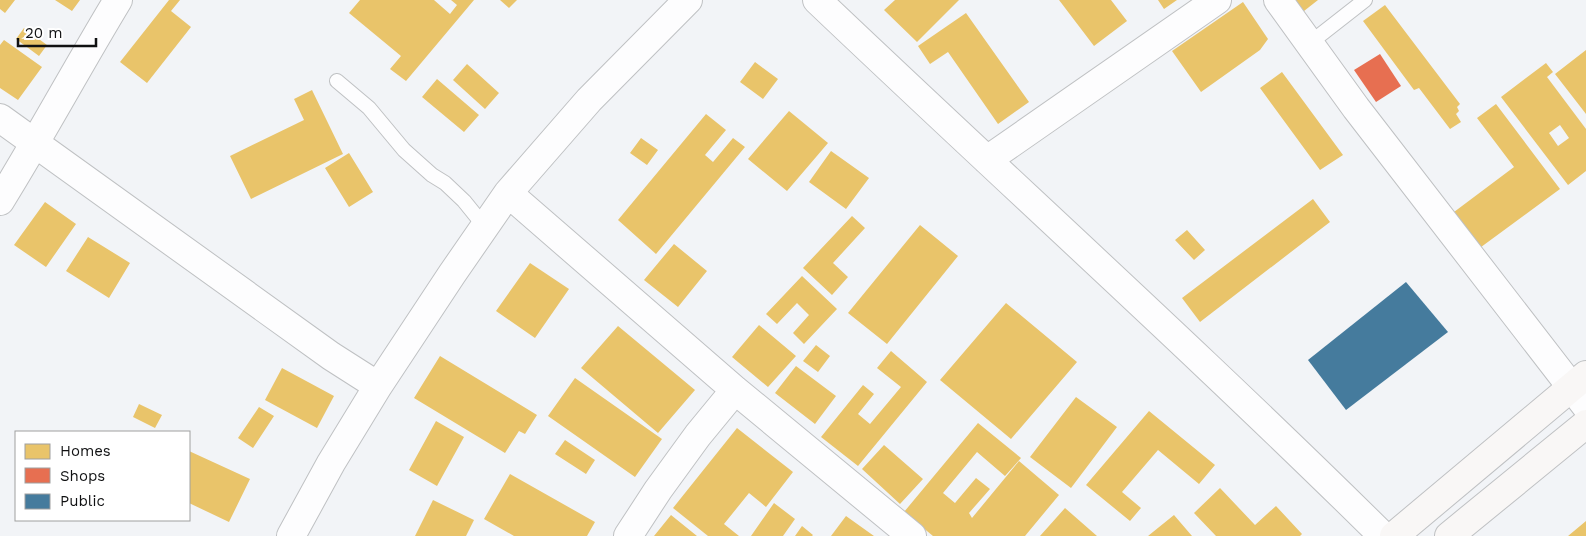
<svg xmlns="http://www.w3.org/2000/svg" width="1586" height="536" viewBox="0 0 1586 536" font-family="'Work Sans',sans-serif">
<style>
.homes{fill:#e9c46a;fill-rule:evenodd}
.shops{fill:#e76f51}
.public{fill:#457b9d}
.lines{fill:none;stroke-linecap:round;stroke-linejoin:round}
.service-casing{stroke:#bfc1c3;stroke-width:16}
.minor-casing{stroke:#bfc1c3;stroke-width:30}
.secondary-casing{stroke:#bfc1c3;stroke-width:30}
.service{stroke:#fdfdfe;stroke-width:14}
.minor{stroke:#fdfdfe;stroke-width:28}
.secondary{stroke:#f9f7f6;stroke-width:28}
</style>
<rect width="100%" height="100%" fill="#f2f4f7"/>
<path class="homes" d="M0,0h15l-10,13 -5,-4z
M55,0h25l-8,11z
M169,0h11l-9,11 20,16 -44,56 -27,-21z
M360,0h74l16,14 7,-9 -6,-5h23l-68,81 -16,-12 11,-13 -52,-43z
M500,0h17l-8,8z
M895,0h64l-42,42 -33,-32z
M1059,0h52l16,21 -33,25z
M1158,0h19l-13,9z
M1295,0h23l-14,11z
M1243,2l25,37 -8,11 -59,42 -29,-41z
M1385,5l75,99 -3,3 2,4 -3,3 5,8 -11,7 -31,-41 -5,2 -51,-69z
M966,13l63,89 -31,22 -50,-72 -18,12 -12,-18z
M24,28l23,17 -8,11 -23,-17z
M4,40l38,27 -24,33 -18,-12v-43z
M1586,50v64l-31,-40z
M755,62l23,17 -15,20 -23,-17z
M1546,63l7,9 -6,5 39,52v42l-18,14 -67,-88zM1560,125l9,13 -11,8 -9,-13z
M467,64l32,29 -14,16 -32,-29z
M1282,72l61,83 -23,15 -60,-82z
M437,79l42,36 -15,17 -42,-35z
M312,90l31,64 -92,45 -21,-43 74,-36 -10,-21z
M1496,104l64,85 -83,61 -27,-35 64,-48 -37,-49z
M789,111l39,32 -41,48 -39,-32z
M706,114l20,16 -21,25 8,7 20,-24 12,9 -89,107 -38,-34z
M641,138l17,12 -11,15 -17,-12z
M831,151l38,27 -23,31 -37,-27z
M349,153l24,39 -24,15 -24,-39z
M1313,199l17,23 -130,100 -18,-24z
M45,202l31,22 -30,43 -32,-22z
M852,216l13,12 -32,35 15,14 -16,18 -29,-27z
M920,225l38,31 -71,88 -39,-31z
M1187,230l18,20 -11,10 -19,-20z
M88,237l42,26 -21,35 -43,-27z
M674,244l33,27 -29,36 -34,-27z
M530,263l39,26 -34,49 -39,-27z
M802,276l35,33 -33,35 -11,-11 16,-18 -12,-12 -20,21 -11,-10z
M1006,303l71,59 -66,77 -71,-59z
M759,325l37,31 -28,31 -36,-30z
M618,326l77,64 -37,43 -77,-65z
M816,345l14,11 -12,16 -15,-11z
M891,351l36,31 -69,84 -37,-29 42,-52 11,9 -16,20 12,10 31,-37 -24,-19z
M440,356l97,59 -12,19 -6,-3 -14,22 -91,-55z
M796,366l40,30 -21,28 -40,-31z
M282,368l52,28 -17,32 -52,-28z
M575,378l87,61 -27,38 -87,-61z
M1076,397l41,30 -46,61 -41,-31z
M139,404l23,11 -7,13 -22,-11z
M259,407l15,9 -21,32 -15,-10z
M1149,411l66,54 -16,19 -41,-34 -36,42 19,16 -11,13 -44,-36z
M436,421l28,16 -27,49 -28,-16z
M978,423l43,35 -16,18 -28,-24 -34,41 12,10 21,-25 14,11 -21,24 3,5 47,-57 40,34 -34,41h-92l-29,-24z
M737,428l56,44 -27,35 -17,-14 -25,31 15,12h-31l-35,-28z
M565,440l30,20 -9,14 -31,-20z
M884,445l39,34 -23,25 -38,-35z
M189,451l61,28 -21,43 -40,-19z
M510,474l85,48 -8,14h-73l-30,-17z
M1220,488l35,37 21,-19 26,28 -2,2h-84l-22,-23z
M433,500l41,20 -8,16h-51z
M774,503l21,16 -12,17h-32z
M1065,508l32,28h-57z
M671,515l26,21h-43z
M1174,515l18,21h-44z
M846,516l28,20h-43z
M1586,521v15h-18z
M802,526l11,9 -1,1h-17z"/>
<path class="shops" d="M1380,54l21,32 -25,16 -22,-32z"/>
<path class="public" d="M1406,282l42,50 -102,78 -38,-50z"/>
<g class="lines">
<g class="service-casing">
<path id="service" d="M1310,43l55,-43
M337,81l32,27 35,42 28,25 13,8 19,18 21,26"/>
</g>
<g class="minor-casing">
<path id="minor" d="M817,0c188,179 381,353 566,536
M1278,0l78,108 230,298
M0,118l331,238 47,30
M987,160l230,-160
M508,193l227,197 177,146
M0,201c41,-66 78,-135 118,-201
M291,536l40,-73 47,-77 74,-112 56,-81 81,-93 99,-100
M628,536l30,-46 40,-55 37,-45"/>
</g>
<g class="secondary-casing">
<path id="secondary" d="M1394,536l192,-161
M1449,536l137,-112"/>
</g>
<use href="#service" class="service"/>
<use href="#minor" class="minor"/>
<use href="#secondary" class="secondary"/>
</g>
<rect x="15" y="431" width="175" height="90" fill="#ffffff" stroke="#9fa0a0"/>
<rect x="25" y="444" width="25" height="15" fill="#e9c46a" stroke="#9fa0a0"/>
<text x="60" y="456" font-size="15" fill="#101112">Homes</text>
<rect x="25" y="468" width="25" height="15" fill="#e76f51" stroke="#9fa0a0"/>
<text x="60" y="481" font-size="15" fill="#101112">Shops</text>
<rect x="25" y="494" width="25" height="15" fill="#457b9d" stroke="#9fa0a0"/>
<text x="60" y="506" font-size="15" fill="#101112">Public</text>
<path d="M18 38v8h78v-8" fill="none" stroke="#101112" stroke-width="2.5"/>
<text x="25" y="38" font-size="15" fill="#101112" stroke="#ffffff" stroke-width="4" paint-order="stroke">20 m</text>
</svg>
